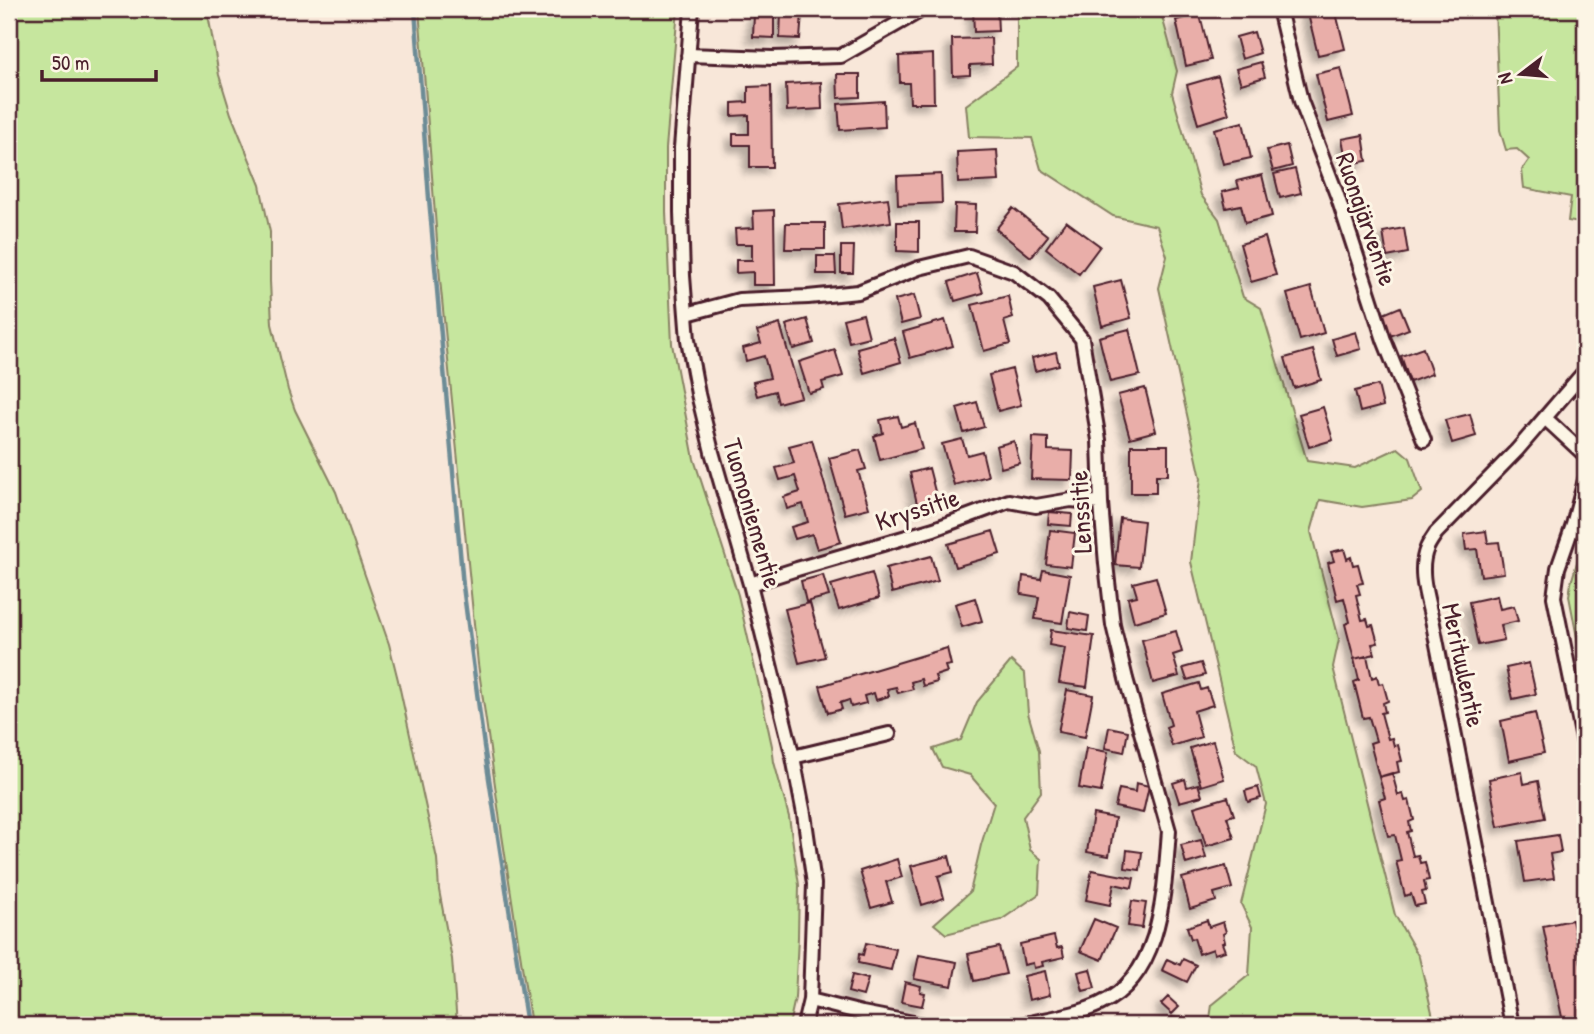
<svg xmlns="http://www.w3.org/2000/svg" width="1594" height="1034" viewBox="0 0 1594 1034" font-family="'Patrick Hand',sans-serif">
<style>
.green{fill:#c6e69e;stroke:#888264;stroke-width:2}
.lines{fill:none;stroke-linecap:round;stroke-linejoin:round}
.stream{stroke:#6d8c96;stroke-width:4.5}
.building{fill:#e9aea9;stroke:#4a1f2b;stroke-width:2;filter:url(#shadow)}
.minor-casing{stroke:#4a1f2b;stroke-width:18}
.minor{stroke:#fcf5e5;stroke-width:12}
.labels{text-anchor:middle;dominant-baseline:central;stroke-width:6;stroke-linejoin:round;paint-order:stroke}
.street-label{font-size:26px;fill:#4a1f2b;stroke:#fcf5e5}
</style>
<defs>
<filter id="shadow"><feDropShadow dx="-6" dy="6" stdDeviation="3.5" flood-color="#0004"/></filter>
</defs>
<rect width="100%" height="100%" fill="#f8e7d9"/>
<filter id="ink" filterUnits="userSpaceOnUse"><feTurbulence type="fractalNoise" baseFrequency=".0143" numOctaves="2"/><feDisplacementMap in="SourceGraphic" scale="14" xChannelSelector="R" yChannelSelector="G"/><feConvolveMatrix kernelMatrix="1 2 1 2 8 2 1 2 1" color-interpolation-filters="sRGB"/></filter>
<g filter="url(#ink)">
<path class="green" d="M9,9h198l12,66 12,39 29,71 10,47v49l2,43 16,66 7,20 41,82 53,152 9,36 39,179 2,31 13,69 5,66h-448z
M419,9h259l-12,139v64l6,132 22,115 44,136 19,82 15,69 2,16 15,55 10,68 -1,52 -3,61 -6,27h-258l-29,-190 -24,-171 -38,-385z
M1017,9h143l17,62 -5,22 29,102 18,24 24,78 18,11 46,153 48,7 43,-20 12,10 12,34 -10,8 -50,7 -42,-7 -9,32 28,107 -6,28 62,248 24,42 16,68h-226l3,-20 37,-30 3,-48 -11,-23 25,-100 -10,-38 -20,-15 -45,-189 10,-84 -42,-190 8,-32 -10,-30 -44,-10 -72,-47 -9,-31 -63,-1 -3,-32 51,-38z
M1495,9h90v215l-17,-3 3,-24 -47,-9 -2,-18 7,-10 -12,-11 -11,1 -6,-20z
M1585,535v144l-16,-83 2,-13z
M1011,661l14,13 3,39 11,38 2,41 -18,25 7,33 11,9 -2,35 -38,26 -55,14 -12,-10 36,-32 11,-47 13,-42 -24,-28 -28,-8 -9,-18 28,-9 16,-38z"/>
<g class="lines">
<path class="stream" d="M415,9l14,189 34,388 21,160 43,279"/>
</g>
<path class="building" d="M973,9h24l1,22 -24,1z
M1314,9h21l10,40 -27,6 -11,-45z
M781,12l21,1 -2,26 -20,-1z
M754,14h20v24l-21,-1z
M1200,15l11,45 -25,6 -10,-46z
M1254,32l6,21 -18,6 -6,-22z
M991,38l1,26 -22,1v10l-17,1 -1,-37z
M933,54l1,49h-24l-1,-20h-9l-1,-27z
M1261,62l4,15 -24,7 -5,-15z
M1341,68l12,48 -25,6 -12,-48z
M837,74h23v23l-22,1z
M1218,76l11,38 -31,10 -11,-39z
M821,82l1,27 -35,2 -1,-27z
M771,86l1,81h-22v-22h-17v-11h16v-19l-17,1v-13l16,-1v-15z
M884,101l1,26 -45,3 -2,-26z
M1243,122l8,36 -28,6 -9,-35z
M1363,135l4,26 -20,3 -5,-25z
M1287,145l5,21 -19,5 -6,-21z
M997,150l2,31 -41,2 -1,-31z
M1295,169l6,24 -21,5 -6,-24z
M941,174l1,29 -44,2 -1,-29z
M1262,175l10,41 -27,7 -4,-18 -15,3 -4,-16 17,-4 -2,-7z
M888,198l3,24 -49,7 -3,-25z
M955,204l21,1 -1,27h-21z
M1013,208l35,28 -17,21 -35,-28z
M774,210l1,75h-22v-13l-17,1v-13h16v-16h-16l-1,-15 19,-1 -1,-17z
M1066,221l34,25 -21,28 -33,-26z
M897,222h22v30l-22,-1z
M786,223h39v26h-40z
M1404,228l4,25 -21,4 -4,-25z
M1265,237l11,38 -25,7 -11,-38z
M841,246h13l-1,27h-12z
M817,256h18l1,18h-19z
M977,273l6,20 -28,8 -6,-19z
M1121,280l10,38 -29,8 -9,-39z
M1311,287l13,46 -24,7 -13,-46z
M914,295l6,24 -19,5 -6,-24z
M1008,296l5,22 -9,3 6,23 -26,7 -12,-46z
M1400,307l9,22 -19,7 -9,-21z
M863,314l6,23 -20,5 -6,-23z
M807,319l7,24 -21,6 -7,-24z
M945,320l8,26 -43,12 -7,-26z
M780,324l21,73 -23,6 -3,-12 -18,5 -4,-14 17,-4 -6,-22 -18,5 -3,-13 18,-5 -4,-12z
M1129,329l11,46 -30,7 -11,-45z
M1356,332l5,17 -24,7 -5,-17z
M894,338l7,24 -37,11 -7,-25z
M1423,348l9,26 -22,8 -9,-26z
M835,350l8,26 -21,6 2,7 -15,4 -10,-31z
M1313,350l8,30 -27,8 -9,-30z
M1056,352l3,13 -24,6 -3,-13z
M1012,369l9,36 -23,6 -9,-36z
M1378,385l5,21 -23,6 -5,-21z
M1145,388l11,43 -26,7 -12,-43z
M977,402l7,25 -20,6 -7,-25z
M1323,407l10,33 -24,7 -10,-33z
M1470,414l6,22 -24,7 -7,-23z
M898,416l3,11 14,-4 7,26 -42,11 -6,-24 9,-3 -3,-13z
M1033,437l15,1v12l25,1 -1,29 -41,-1z
M962,439l5,16 15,-4 6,25 -34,9 -12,-41z
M812,440l29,102 -24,7 -5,-15 -17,5 -4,-12 17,-5 -5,-18 -16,5 -3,-12 16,-5 -5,-16 -15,4 -4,-12 18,-5 -5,-17z
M1014,441l6,22 -19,5 -5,-22z
M1131,445h37v30h-12v18h-25z
M860,450l6,19 -8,2 11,37 -24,6 -16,-56z
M929,468l9,35 -20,5 -8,-35z
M1049,512l23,2 -1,12 -23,-2z
M1120,518l24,3 -5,46 -24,-2z
M1050,530l25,3 -4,34 -25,-3z
M993,531l7,23 -45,13 -7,-23z
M1486,531l2,12 11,-1 5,31 -23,3 -4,-27 -11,1 -2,-16z
M1344,549l3,10 4,-2 2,8 5,-1 5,19 -6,1 3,10 -4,1 6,25 5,-1 2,7 4,-1 5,18 -6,1 3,10 -21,5 -9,-35 5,-2 -6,-24 -7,2 -9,-37 6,-2 -3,-9z
M931,556l7,25 -46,12 -6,-25z
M1043,570l27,5 -8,48 -27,-4 4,-22 -18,-3 2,-18 18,3z
M872,573l7,25 -40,12 -8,-25z
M823,575l6,21 -23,6 -5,-21z
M1156,577l10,36 -32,9 -6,-24 9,-2 -4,-13z
M1497,596l3,13 14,-3 4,15 -17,4 3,15 -26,5 -9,-43z
M975,598l7,23 -20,6 -7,-23z
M810,603l15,54 -26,6 -14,-54z
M1070,612l19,4 -2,15 -19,-3z
M1051,630l43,6 -7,51 -28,-4 6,-35 -16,-3z
M1176,631l6,21 -9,3 6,21 -26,7 -11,-43z
M947,648l4,17 -6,1 2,6 -12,4 2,6 -14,4 -2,-7 -10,3 2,7 -15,4 -2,-6 -9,2 2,7 -13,4 -2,-7 -10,3 2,7 -15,4 -2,-7 -9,3 2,6 -14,4 -8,-27z
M1367,656l5,22 5,-2 2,8 4,-1 5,18 -5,2 2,9 -4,1 7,26 4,-1 2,8 4,-1 4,16 -5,1 2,10 -20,5 -9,-34 6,-2 -7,-24 -6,1 -9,-36 5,-2 -5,-21z
M1201,663l4,12 -18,5 -4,-12z
M1529,663l7,31 -23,5 -7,-31z
M1199,683l2,7 6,-2 6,17 -19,6 7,26 -29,9 -6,-19 5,-2 -9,-31z
M1067,690l26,5 -8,42 -27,-5z
M1535,713l9,40 -35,8 -8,-40z
M1109,727l19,4 -4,21 -19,-4z
M1213,741l11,38 -23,7 -11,-38z
M1086,748l22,4 -7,40 -22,-4z
M1522,772l2,12 14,-3 7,37 -47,9 -9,-48z
M1392,773l6,22 5,-1 2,7 4,-1 5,20 -5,2 2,9 -4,1 6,24 5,-1 2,8 5,-1 4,18 -5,1 2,10 -4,1 3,12 -10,2 -4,-12 -6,2 -9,-35 5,-1 -6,-25 -7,1 -9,-36 6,-2 -6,-21z
M1185,779l2,8 11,-3 4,12 -23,6 -6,-19z
M1136,783l13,3 -6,27 -28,-6 4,-18 16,3z
M1258,787l3,11 -13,4 -3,-11z
M1228,797l6,18 -7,2 7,21 -28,8 -12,-39z
M1093,814l22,4 -6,38 -22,-4z
M1558,835l3,17 -11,2 4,24 -29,4 -7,-41z
M1201,840l5,18 -20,6 -5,-19z
M1127,850l15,2 -2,18 -15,-2z
M949,856l4,16 -15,4 6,22 -22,7 -11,-39z
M897,859l5,18 -16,5 6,20 -21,6 -11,-37z
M1226,866l6,22 -18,5 2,8 -26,8 -8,-31z
M1092,870l42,8 -2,10 -18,-4 -4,21 -24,-5z
M1132,901l14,2 -4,25 -14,-2z
M1094,919l22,9 -14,32 -22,-9z
M1207,920l2,7 14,-5 3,10 -3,2 2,8 -3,1 3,8 -11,3 -1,-5 -14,5 -5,-16 -3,1 -4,-12z
M1572,920l13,63v36l-2,1 1,5h-32l11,-3 -20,-96z
M1054,936l3,12 5,-1 2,10 -22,5 1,4 -9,2 -1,-5 -9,2 -4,-21z
M866,943l30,6 -5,21 -33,-7 1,-9 4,1z
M999,947l7,27 -32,7 -6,-27z
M919,955l38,7 -5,24 -38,-7z
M1167,959l13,6 3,-6 13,6 -9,17 -25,-12z
M1090,969l5,19 -12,3 -5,-19z
M1045,971l5,24 -21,5 -5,-24z
M852,975l16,4 -5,17 -15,-4z
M905,982l16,4 -1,6 5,1 -3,13 -21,-4z
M1168,997l11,10 -7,7 -11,-10z
M1172,1017l17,3 -1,5h-18z"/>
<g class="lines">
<g class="minor-casing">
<path id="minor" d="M692,9l-11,139v64l2,64 5,64 10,54 14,58 38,132 43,173 11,57 10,70 -4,116 -6,25
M1279,9l22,92 36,94 47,145 40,100
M688,55l84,3 69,-2 77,-44
M687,314l52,-14 69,-3 50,-5 61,-24 50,-12 45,16 35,27 33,40 17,101 2,63 5,61 7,61 13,54 43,152c-5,60 -6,144 -69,173 -23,11 -54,15 -79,21
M1545,418l40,37
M1585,480l-12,45 -15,43 -4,29 31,152
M750,584l47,-15 137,-40 75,-28 27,5 35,-6 30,3
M793,757l96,-23
M810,1000l52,13 62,12
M1512,1025l-79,-401c-5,-23 -16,-53 -6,-76 2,-5 6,-10 9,-15l81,-83 68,-79"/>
</g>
<use href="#minor" class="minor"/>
</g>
</g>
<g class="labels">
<g class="street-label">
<text transform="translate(1367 219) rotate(71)">Ruonajärventie</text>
<text transform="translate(917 509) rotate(-18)">Kryssitie</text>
<text transform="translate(1080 512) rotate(-93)">Lenssitie</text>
<text transform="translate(753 513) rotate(74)">Tuomoniementie</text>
<text transform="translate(1464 665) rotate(78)">Merituulentie</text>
</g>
</g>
<rect width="1594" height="1034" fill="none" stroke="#fcf5e5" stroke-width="35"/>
<rect x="18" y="18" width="1559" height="999" fill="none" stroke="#4a1f2b" stroke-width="2.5" filter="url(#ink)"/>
<g transform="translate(1521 74) rotate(254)" stroke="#fcf5e5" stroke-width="5" paint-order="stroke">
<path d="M0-5L12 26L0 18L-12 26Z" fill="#4a1f2b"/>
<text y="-10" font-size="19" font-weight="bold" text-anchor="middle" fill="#4a1f2b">N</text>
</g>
<path d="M42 70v10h114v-10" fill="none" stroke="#4a1f2b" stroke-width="3.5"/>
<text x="52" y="70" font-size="21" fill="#4a1f2b" stroke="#fcf5e5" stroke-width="5" paint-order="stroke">50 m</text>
</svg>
